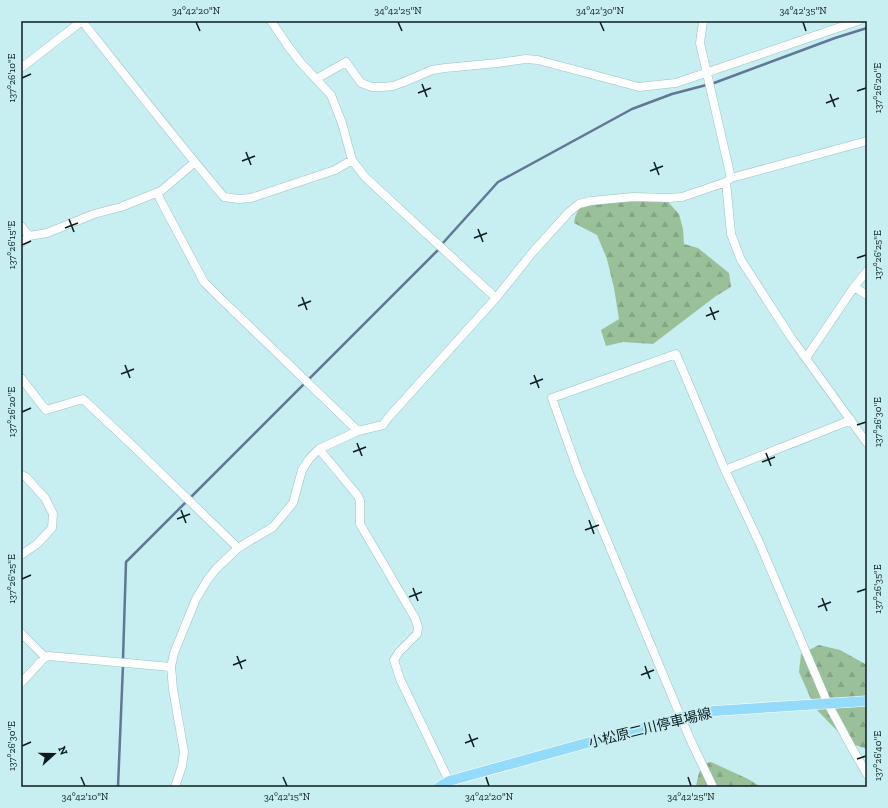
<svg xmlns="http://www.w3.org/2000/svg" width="888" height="808" viewBox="0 0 888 808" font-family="'Zilla Slab','Noto Sans JP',serif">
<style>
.forest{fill:url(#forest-firs)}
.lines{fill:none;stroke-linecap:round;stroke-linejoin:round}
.stream{stroke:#617795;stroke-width:2.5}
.minor-casing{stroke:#9bc1c4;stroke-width:9}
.major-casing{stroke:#fff;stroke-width:11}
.minor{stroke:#fff;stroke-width:8}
.major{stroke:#94dafa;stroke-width:10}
.ticks{fill:none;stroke:#0c1b1c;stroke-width:1.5}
.labels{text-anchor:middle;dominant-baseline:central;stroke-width:3.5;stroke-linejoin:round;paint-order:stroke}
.street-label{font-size:14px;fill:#0c1b1c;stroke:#c7eef1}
.neatline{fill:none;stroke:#0c1b1c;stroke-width:1.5}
.ticks-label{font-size:10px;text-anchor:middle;fill:#0c1b1c}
</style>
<defs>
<pattern id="forest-firs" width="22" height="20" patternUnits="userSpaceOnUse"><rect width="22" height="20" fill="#9ac09a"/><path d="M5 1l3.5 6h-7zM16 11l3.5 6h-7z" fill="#84a484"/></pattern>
</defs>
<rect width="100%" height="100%" fill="#c7eef1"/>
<path class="forest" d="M634,200l34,2 11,12 4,15 1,15 14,4 31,25 2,14 -15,9 -63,48 -30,-2 -17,4 -5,-16 18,-11 -5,-31 -7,-29 -10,-24 -23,-12c1,-7 3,-13 9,-17 8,-4 41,-5 51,-6z
M819,645l21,5 27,15v84l-18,-6 -34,-35 -16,-36 2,-18z
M711,762l37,17 13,8h-65c2,-10 3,-23 15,-25z"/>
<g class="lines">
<path class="stream" d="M442,244l56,-62 134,-73 40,-15 42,-11 121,-45 32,-10
M190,498l248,-248
M123,659l3,-97 60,-60
M118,787l5,-122"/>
<g class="minor-casing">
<path id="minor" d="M82,21c47,59 93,118 142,176l15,2 12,-1 84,-28 17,-10
M271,21l17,25 13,17 30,32 11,28 10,37 13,17 131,121
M703,21l-3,22 31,135
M21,68l61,-47
M316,79l30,-17 15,21 11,4h10l11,-1 11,-4 28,-12 13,-2 11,-1 41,-4 29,-4 12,1 101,27 27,-3 10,-1 182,-62
M726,182l5,52 10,26 51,79 75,104
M157,193l6,12 41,77 14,14 140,135
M21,226l8,10
M21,243l8,-7 18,-3 47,-19 27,-7 40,-16 34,-29
M854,287l13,8
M806,358l48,-71 13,-16
M21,378l25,32 37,-11 50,47 105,102
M319,449l39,47 2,5v23l55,94 3,9 -1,7 -18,18 -5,8 6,19 49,102
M725,470l126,-50
M21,475l5,2 19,21 8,16 -1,14 -15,16 -16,11
M21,633l24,24
M21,683l24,-26 4,-1 122,11
M175,787l7,-21 2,-14 -11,-63 -2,-22 3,-14 22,-54 12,-20 8,-10 22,-21 35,-21 20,-24 9,-33 7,-11 10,-10 39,-18 25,-6 5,-7 108,-120 36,-45 37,-41 10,-8 12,-3 42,-4 36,1 13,-1 44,-15 5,-4 136,-37
M713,787l-23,-48 -112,-268 -26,-73 124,-44 49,116 34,72 69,162 25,46 14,24"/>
</g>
<g class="major-casing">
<path id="major" d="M439,787l10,-6 232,-64 33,-6 153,-10"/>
</g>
<use href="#minor" class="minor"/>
<use href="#major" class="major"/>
</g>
<path class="ticks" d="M196,22l4,9M398,22l4,9M600,22l4,9M803,22l3,9M22,78l9,-4M422,84l5,13M857,91l9,-3M418,93l13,-5M830,94l5,13M826,103l13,-5M246,152l5,13M242,161l13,-5M654,162l5,13M650,171l13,-5M69,219l5,13M65,228l13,-5M478,229l5,13M474,238l13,-5M22,245l9,-4M857,258l9,-3M302,297l5,13M298,306l13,-5M710,307l5,13M706,316l13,-5M125,365l5,13M121,374l13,-5M534,375l5,13M530,384l13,-5M22,412l9,-4M857,425l9,-3M357,443l5,13M353,452l13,-5M766,453l5,13M762,462l13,-5M181,510l5,13M177,519l13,-5M589,520l5,14M585,530l14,-5M22,579l9,-4M413,588l5,13M857,592l9,-3M409,597l13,-5M822,598l5,13M818,607l13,-5M237,656l5,13M233,665l13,-5M645,666l5,13M641,675l13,-5M469,734l5,13M465,743l13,-5M22,746l9,-4M857,759l9,-3M81,777l4,9M283,777l4,9M486,777l3,9M688,777l3,9"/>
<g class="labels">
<g class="street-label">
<text transform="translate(650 728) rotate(-14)">小松原二川停車場線</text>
</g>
</g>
<rect width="888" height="808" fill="none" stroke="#c7eef1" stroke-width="44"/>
<g transform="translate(54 754) rotate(69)" stroke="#c7eef1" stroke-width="3" paint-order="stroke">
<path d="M0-3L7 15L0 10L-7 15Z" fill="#0c1b1c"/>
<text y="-6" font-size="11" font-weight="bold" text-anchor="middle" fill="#0c1b1c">N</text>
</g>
<rect x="22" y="22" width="844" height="764" class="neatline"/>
<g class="ticks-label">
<text x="196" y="14">34°42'20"N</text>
<text x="398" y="14">34°42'25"N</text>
<text x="600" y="14">34°42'30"N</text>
<text x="803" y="14">34°42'35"N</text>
<text transform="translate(11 78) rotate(-90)" y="4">137°26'10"E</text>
<text transform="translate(877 88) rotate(-90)" y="4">137°26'20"E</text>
<text transform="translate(11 245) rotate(-90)" y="4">137°26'15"E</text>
<text transform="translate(877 255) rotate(-90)" y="4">137°26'25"E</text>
<text transform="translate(11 412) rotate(-90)" y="4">137°26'20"E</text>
<text transform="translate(877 422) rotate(-90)" y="4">137°26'30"E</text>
<text transform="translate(11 579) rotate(-90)" y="4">137°26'25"E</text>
<text transform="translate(877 589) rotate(-90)" y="4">137°26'35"E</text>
<text transform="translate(11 746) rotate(-90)" y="4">137°26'30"E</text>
<text transform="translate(877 756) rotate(-90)" y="4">137°26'40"E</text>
<text x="85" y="800">34°42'10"N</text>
<text x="287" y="800">34°42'15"N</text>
<text x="489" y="800">34°42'20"N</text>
<text x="691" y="800">34°42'25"N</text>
</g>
</svg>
